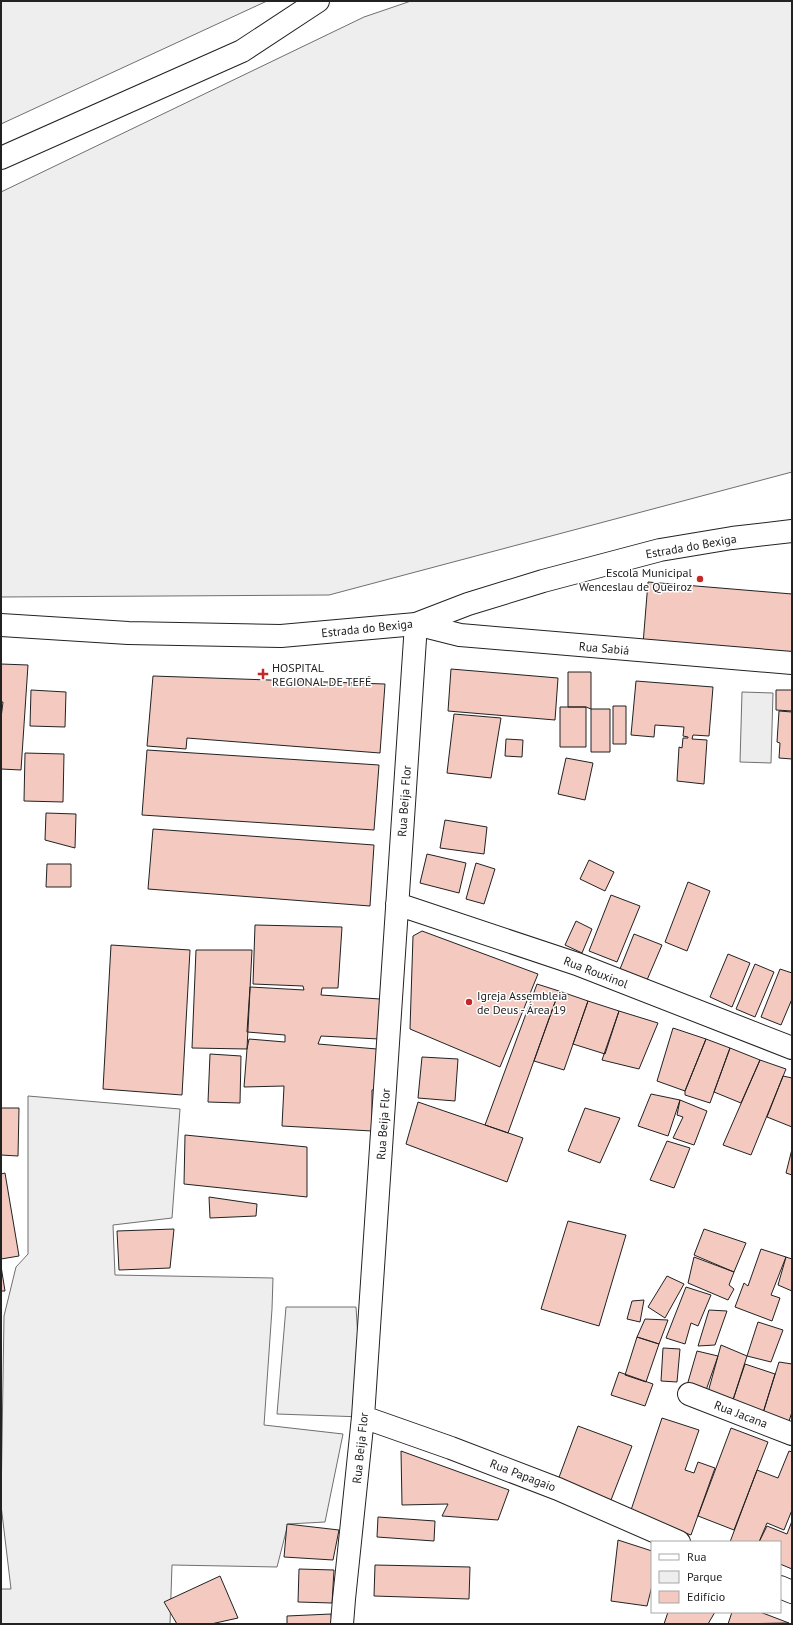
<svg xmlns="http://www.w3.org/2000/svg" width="793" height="1625" viewBox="0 0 793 1625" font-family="'PT Sans',sans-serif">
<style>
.green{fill:#eee;stroke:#6f6f6f}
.parking{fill:#ededed;stroke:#6f6f6f}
.building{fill:#f3c9c0;stroke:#222}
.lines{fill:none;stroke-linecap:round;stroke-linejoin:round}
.minor-casing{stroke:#222;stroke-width:24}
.tertiary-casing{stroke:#222;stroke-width:24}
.minor{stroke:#fff;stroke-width:22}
.tertiary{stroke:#fff;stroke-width:22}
.poi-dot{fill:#c62828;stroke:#fff;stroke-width:1.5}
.labels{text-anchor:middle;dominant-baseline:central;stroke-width:3;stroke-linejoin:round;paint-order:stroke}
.street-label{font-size:12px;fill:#222;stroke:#fff}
.poi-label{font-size:12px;fill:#222;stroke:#fff;text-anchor:start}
</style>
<rect width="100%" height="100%" fill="#fff"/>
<path class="green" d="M1,1h266l-266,123z
M411,1h381v471l-463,123 -328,2v-405l363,-175z
M28,1096l152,13 -8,109 -59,7 2,50 158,3 -1,31 -8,116 79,9 -18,88 -37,2 -11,43 -105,-2 -2,59h-169v-35h10l-10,-84 3,-189 12,-49 12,-13z
M286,1307h70l7,110 -86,-3z"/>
<path class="parking" d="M742,692l31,1 -2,70 -31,-1z"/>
<path class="building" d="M648,582l144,12v62l-149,-12z
M1,664l27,1 -7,105 -20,-1v-51l2,-16h-2z
M451,669l107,9 -3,42 -107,-9z
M568,672h23v37l-5,-2h-18z
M153,676l232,8 -5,69 -193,-15 -1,11 -39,-3z
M636,681l77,6 -4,49 -16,-1 -1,4 15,1 -3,44 -27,-3 2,-34 3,1 1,-10h5v-1l-5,-1 1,-9 -29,-2 -1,12 -23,-2z
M31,690l35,2 -1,35 -35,-1z
M776,690h16v21l-16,-1z
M613,706h13v38h-13z
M560,707h26v40h-26z
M591,709h19v43h-19z
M779,711l13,1v47l-13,-1 1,-15 -3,-1z
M454,714l47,4 -10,60 -44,-5z
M506,739l17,1 -1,17 -17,-1z
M147,750l232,15 -5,65 -232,-15z
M25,753l39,1 -1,48 -39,-1z
M566,758l27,5 -8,37 -27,-6z
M46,813l30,1 -1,34 -30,-8z
M445,820l42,7 -3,27 -44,-6z
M153,829l221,16 -4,61 -222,-17z
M427,854l39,9 -7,30 -39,-10z
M589,860l25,12 -9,19 -25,-12z
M476,863l19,6 -11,35 -18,-5z
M47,864h24v23h-25z
M688,882l22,9 -23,60 -22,-9z
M611,895l29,11 -23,56 -28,-11z
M576,921l16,8 -10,24 -17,-8z
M255,925l87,2 -4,61h-16l-1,7 59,4 -1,40 -58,-3 -3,8 59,5 -1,40 -4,1v41l-90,-5 2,-40 -40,1 3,-38 2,-10 36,3v-7l-38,-3 3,-45 54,3 -1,-4 -50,-2z
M422,931l116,43 -38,93 -90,-38 3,-93z
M634,934l28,11 -15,35 -27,-11z
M111,945l79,5 -8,145 -79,-6z
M196,950h56l-5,99 -55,-1z
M728,954l22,9 -18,44 -22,-10z
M755,964l19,8 -19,45 -19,-8z
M780,969l12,4v26l-11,26 -20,-8z
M537,984l22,7 -51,142 -23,-8z
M559,991l29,10 -24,69 -30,-9z
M588,1001l31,10 -14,43 -32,-10z
M619,1011l39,12 -19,46 -37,-9z
M673,1028l33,11 -21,52 -28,-10z
M706,1039l24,9 -20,55 -25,-8v-4z
M730,1048l30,12 -19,43 -27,-11z
M210,1054l31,2 -1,47 -32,-1z
M422,1057l36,2 -3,42 -37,-3z
M760,1060l26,9 -35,86 -28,-10z
M783,1076l9,2v49l-25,-10z
M651,1094l29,6 -12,36 -30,-10z
M680,1100l27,11 -13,34 -21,-7 10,-21 -6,-2z
M418,1102l105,36 -16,44 -101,-38z
M1,1108h18l-1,48 -17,-1z
M585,1108l35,10 -20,45 -32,-12z
M185,1135l122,12v50l-123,-13z
M667,1141l23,7 -16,40 -24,-8z
M792,1149v26l-6,-2z
M5,1173l14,83 -18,3v-85z
M209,1197l48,7 -1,12 -46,2z
M568,1221l58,14 -27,91 -58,-17z
M174,1229l-4,39 -51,2 -2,-39z
M704,1229l42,14 -12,29 -40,-17z
M761,1249l25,8 -15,38 9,3 -8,23 -37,-14 9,-24 4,3z
M694,1257l40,15 -5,13 5,4 -6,11 -40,-17z
M786,1257l6,2v32l-14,-6z
M1,1266l4,25h-4z
M667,1276l17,8 -19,34 -17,-11z
M686,1287l25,8 -13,31 -7,-3 -6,21 -19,-6z
M644,1300l-4,22 -13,-3 5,-18z
M709,1310l18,1 -12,34 -17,1z
M645,1319l23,1 -9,24 -22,-7z
M758,1322l25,8 -12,32 -24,-6z
M637,1337l22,7 -13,38 -21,-7z
M721,1345l26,11 -16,50 -24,-10z
M663,1348l17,1 -3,33 -16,-1z
M697,1351l21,5 -14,40 -18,-7z
M779,1362l13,2v48l-3,9 -26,-8z
M745,1364l30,10 -12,39 -32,-7z
M619,1372l34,12 -8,22 -34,-11z
M662,1418l37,12 -14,40 9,3 4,-11 17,6 -24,67 -61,-22z
M578,1426l54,20 -21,54 -53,-20z
M731,1428l37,14 -34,88 -36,-14z
M401,1451l108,39 -11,30 -56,-4 6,-12 -46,1z
M789,1451l3,1v58l-8,20 -17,-7 -8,19h-29l27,-72 21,8z
M378,1517l57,4 -1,20 -57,-4z
M792,1521v48l-12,-5v-22h-21l8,-16 20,8z
M287,1524l52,6 -6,30 -49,-3z
M618,1540l34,11v35l-5,20 -36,-5z
M375,1565l95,2 -1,32 -95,-3z
M299,1569l35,1 -2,33 -34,-1z
M220,1576l18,42 -27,6h-34l-13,-22z
M668,1612h47l-7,12h-44z
M732,1612h28l29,11 -61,1z
M331,1614l1,10h-45v-8z"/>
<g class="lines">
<g class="minor-casing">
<path id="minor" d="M1,158l241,-107 76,-50
M397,904l180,60 215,84
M689,1394l103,40
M363,1417l88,31 107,41 121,53
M780,1587l12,5
M342,1624l2,-25 19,-182 53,-793 44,11 332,28"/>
</g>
<g class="tertiary-casing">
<path id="tertiary" d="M1,625l127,8 153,3 135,-12 52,-20 75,-23 117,-31 72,-12 60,-7"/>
</g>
<use href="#minor" class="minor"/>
<use href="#tertiary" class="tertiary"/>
</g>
<g class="poi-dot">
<circle cx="700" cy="579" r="4"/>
<path d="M261 668h4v4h4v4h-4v4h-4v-4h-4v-4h4z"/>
<circle cx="469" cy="1002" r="4"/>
</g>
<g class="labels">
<g class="street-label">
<text transform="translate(691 546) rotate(-10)">Estrada do Bexiga</text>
<text transform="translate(367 628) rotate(-6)">Estrada do Bexiga</text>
<text transform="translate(604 648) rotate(5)">Rua Sabiá</text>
<text transform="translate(404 801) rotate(-86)">Rua Beija Flor</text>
<text transform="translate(596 972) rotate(21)">Rua Rouxinol</text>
<text transform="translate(383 1124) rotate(-86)">Rua Beija Flor</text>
<text transform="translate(741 1414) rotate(21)">Rua Jacana</text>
<text transform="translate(360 1448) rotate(-84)">Rua Beija Flor</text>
<text transform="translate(523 1475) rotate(21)">Rua Papagaio</text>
</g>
<g class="poi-label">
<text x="692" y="572" text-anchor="end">Escola Municipal<tspan x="692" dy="14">Wenceslau de Queiroz</tspan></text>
<text x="272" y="667">HOSPITAL<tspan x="272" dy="14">REGIONAL DE TEFÉ</tspan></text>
<text x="477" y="995">Igreja Assembleia<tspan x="477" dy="14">de Deus - Área 19</tspan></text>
</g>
</g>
<rect width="793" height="1625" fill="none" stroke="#222222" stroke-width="4"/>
<rect x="651" y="1541" width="130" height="72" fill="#ffffff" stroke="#a7a7a7"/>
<rect x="659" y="1554" width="20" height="6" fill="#ffffff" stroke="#a7a7a7"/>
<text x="687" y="1561" font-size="12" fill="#222222">Rua</text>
<rect x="659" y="1571" width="20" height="12" fill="#eeeeee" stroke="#a7a7a7"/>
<text x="687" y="1581" font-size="12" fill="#222222">Parque</text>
<rect x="659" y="1591" width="20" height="12" fill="#f3c9c0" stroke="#a7a7a7"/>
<text x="687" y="1601" font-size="12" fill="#222222">Edifício</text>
</svg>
